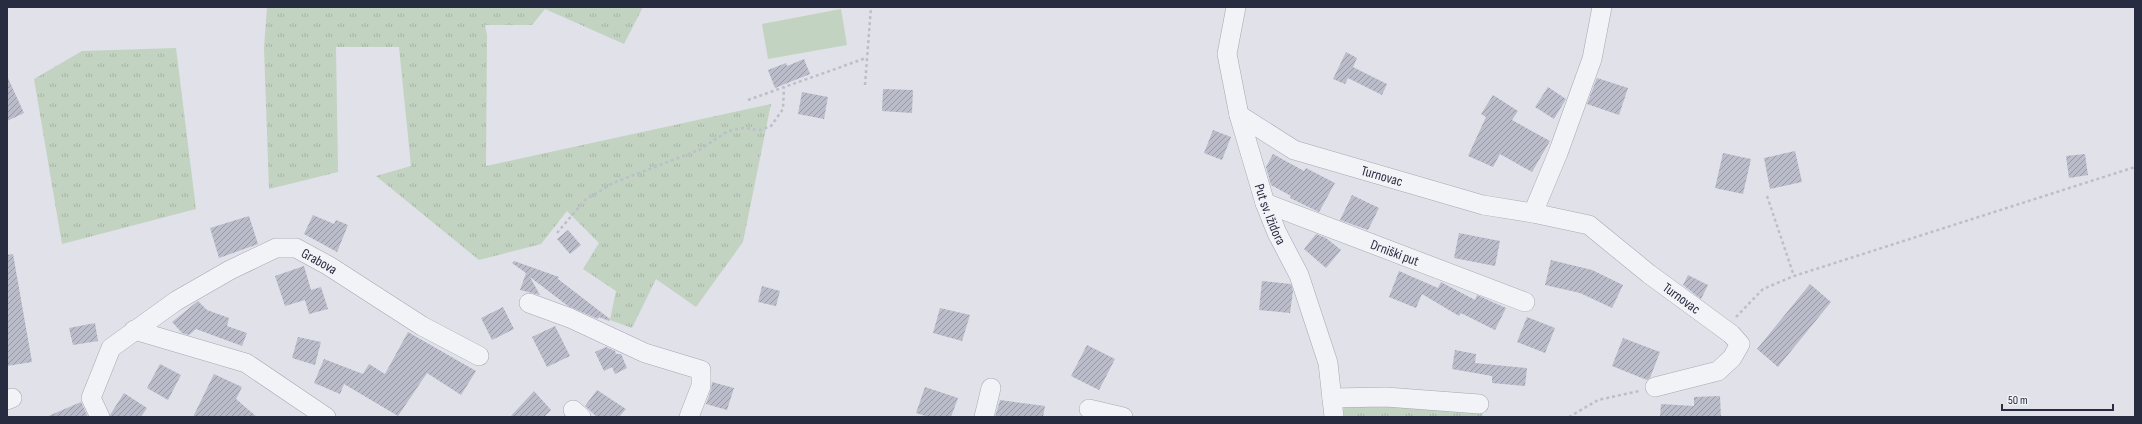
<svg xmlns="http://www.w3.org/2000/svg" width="2142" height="424" viewBox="0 0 2142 424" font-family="'Sofia Sans Condensed',sans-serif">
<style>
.grass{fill:url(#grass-tufts)}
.park{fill:#c2d3c1}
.building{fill:url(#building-hatch)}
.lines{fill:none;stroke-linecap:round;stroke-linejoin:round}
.minor-casing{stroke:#a5a7b3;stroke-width:20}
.path{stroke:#bdbfc8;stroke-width:2.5;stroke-dasharray:3 3;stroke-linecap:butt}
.minor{stroke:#f2f3f7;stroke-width:19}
.labels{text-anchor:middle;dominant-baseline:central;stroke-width:3.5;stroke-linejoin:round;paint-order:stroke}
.street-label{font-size:14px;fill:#282c41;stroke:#eff1f6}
</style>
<defs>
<pattern id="grass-tufts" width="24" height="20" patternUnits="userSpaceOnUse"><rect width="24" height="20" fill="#c2d3c1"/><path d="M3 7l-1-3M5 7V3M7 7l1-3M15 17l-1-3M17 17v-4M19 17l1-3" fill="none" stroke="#a7b5a7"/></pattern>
<pattern id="building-hatch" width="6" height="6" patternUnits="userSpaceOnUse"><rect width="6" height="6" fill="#babcc9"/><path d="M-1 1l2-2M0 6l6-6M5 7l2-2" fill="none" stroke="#9799a5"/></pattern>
</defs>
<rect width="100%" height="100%" fill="#e0e1e9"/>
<path class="grass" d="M267,7h376l-19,37 -79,-35 -13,16h-47l2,10 -1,131 285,-62 -28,138 -47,65 -40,-28 -24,49 -22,-8 6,-29 -33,-22 16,-26 -32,-32 -26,33 -62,16 -103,-84 35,-10 -12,-119h-63l2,125 -69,17 -5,-141z
M176,48l20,161 -134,35 -28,-165 48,-28z
M1343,403l140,8 -1,6h-138z"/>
<path class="park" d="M841,9l6,36 -79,14 -6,-35z"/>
<path class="building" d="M1346,52l11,6 -4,9 34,17 -5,11 -34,-17 -3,6 -12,-5z
M804,59l6,15 -35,14 -7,-18 18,-7 1,3z
M7,76l17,37 -17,8z
M1597,78l31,10 -9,27 -32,-11z
M1548,87l18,12 -12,20 -19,-12z
M883,89l30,1 -1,23 -30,-2z
M802,92l26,5 -4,22 -26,-5z
M1493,95l25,16 -6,9 38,21 -18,31 -32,-18 -7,13 -25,-11 18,-39 -5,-3z
M1213,130l18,7 -9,23 -18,-7z
M1795,151l7,31 -32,7 -6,-31z
M1723,153l28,6 -8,35 -28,-6z
M1273,154l31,17 2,-3 29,15 -16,29 -29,-14 1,-2 -20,-11 -5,-18z
M2085,154l3,21 -19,3 -3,-22z
M1352,195l27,13 -11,22 -28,-10z
M313,215l21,9 2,-4 12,5 -11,27 -33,-18z
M249,216l9,28 -39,14 -9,-30z
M568,230l13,15 -11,9 -13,-15z
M1459,233l41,8 -5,25 -41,-8z
M1316,234l10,4 15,12 -15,18 -22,-19z
M13,254l19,108 -25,4v-111z
M1551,260l41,10 31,15 -11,23 -32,-15 -35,-8z
M514,261l45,16 -1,2 52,40 -1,2 -10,-4 -1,2 -30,-13 -38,-29 10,18 -20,-5 6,-17 -14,-10z
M304,266l7,24 10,-3 7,22 -19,5 -4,-14 -20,6 -10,-30z
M1399,271l39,17 3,-6 34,18 2,-5 29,13 -11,22 -34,-17 -2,3 -37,-22 -6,14 -27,-11z
M1688,275l20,10 -7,14 -18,-14z
M1262,281l29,3 2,7 -3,22 -31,-3z
M1810,284l21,18 -53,65 -21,-18z
M762,286l18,5 -4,15 -18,-4z
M198,301l9,9 22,8 -2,8 20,7 -5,13 -46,-17 -7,6 -7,-2 -10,-11z
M503,307l11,22 -22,11 -11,-22z
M940,308l30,7 -8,26 -29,-8z
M1527,317l28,11 -10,25 -28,-11z
M95,323l3,18 -25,4 -4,-17z
M555,326l15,30 -23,11 -15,-30z
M408,332l68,39 -15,24 -34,-22 -29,43 -54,-32 -4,10 -26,-11 10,-24 39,15 6,-10 16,10z
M298,337l23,5 -6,23 -23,-7z
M1623,338l37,14 -10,26 -3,2 -35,-14z
M1087,345l28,14 -16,31 -28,-14z
M606,347l9,4 1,3h5l6,14 -12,6 -3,-7 -8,4 -9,-19z
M1455,350l21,4 -1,9 52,5 -2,18 -33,-3v-7l-40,-7z
M160,364l21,11 -13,25 -21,-12z
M214,374l28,13 -6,12 21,18h-64z
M712,382l22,6 -7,22 -21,-6 5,-14z
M925,387l33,11 -7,19h-22l-13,-4z
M597,390l29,19 -7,8h-22l-12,-11z
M534,391l17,19 -7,7h-34z
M124,393l23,15 -6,9h-30l-1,-2z
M1720,396l1,21h-61l1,-13 33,2v-9z
M1000,400l45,6 -2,11h-48z
M81,402l7,15h-42z"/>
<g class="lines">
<g class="minor-casing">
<g id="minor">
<path id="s1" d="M1236,7l-9,47 12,61 26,88 12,30 22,42 29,88 6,54"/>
<path id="s2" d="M1239,115l55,35 189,55 50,8 56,12 60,49 82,60 9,10 -8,14 -14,13 -63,16"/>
<path id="s3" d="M1265,203l260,99"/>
<path d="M1533,213l25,-60 34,-94 10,-52"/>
<path d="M529,303l41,15 75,35 56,17v16l-12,31"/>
<path d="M134,330l112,33 80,54"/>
<path d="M1332,398l54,-1 93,7"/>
<path d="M7,400l5,-2"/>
<path d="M1089,409l34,8"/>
<path d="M573,410l8,7"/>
<path id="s4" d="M100,417l-9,-19 20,-50 65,-47 54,-31 46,-22h20l33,18 93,60 57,30"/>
<path d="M984,417l7,-29"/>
</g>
</g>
<path class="path" d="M865,85l6,-78
M748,100l118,-42
M1767,196l27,80
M557,233l28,-33 28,-17 86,-33 29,-19 15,-3 17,2 11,-4 12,-17 1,-22
M1736,317l27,-28 31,-13 341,-109
M1569,417l29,-17 41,-9"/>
<use href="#minor" class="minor"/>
</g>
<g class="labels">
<g class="street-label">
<text stroke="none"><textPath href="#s2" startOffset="157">Turnovac</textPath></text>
<text stroke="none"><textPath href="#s1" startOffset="214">Put sv. Ižidora</textPath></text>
<text stroke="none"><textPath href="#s3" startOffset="139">Drniški put</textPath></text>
<text stroke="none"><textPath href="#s4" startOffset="315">Grabova</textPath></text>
<text stroke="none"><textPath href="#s2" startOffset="488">Turnovac</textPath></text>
</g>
</g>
<rect width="2142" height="424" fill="none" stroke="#282c41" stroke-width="16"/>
<path d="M2002 404v6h111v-6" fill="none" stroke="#282c41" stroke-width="2"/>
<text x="2008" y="404" font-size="12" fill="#282c41" stroke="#eff1f6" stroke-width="3" paint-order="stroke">50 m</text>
</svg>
